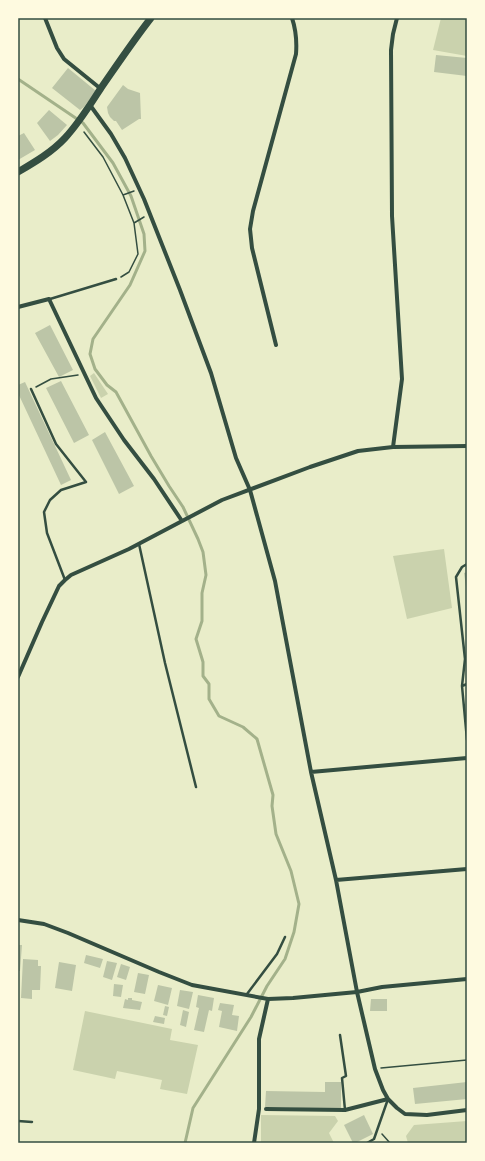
<svg xmlns="http://www.w3.org/2000/svg" width="485" height="1161" viewBox="0 0 485 1161" font-family="Barlow,sans-serif">
<style>
.green{fill:#cad2ad}
.lines{fill:none;stroke-linecap:round;stroke-linejoin:round}
.stream{stroke:#a3b18a;stroke-width:3}
.building{fill:#bcc5a7}
.path{stroke:#344e41;stroke-width:1.5}
.service{stroke:#344e41;stroke-width:2.5}
.minor{stroke:#344e41;stroke-width:4}
.secondary{stroke:#344e41;stroke-width:7}
.neatline{fill:none;stroke:#344e41;stroke-width:1.5}
</style>
<rect width="100%" height="100%" fill="#e9edc9"/>
<path class="green" d="M441,18h26v38l-34,-6z
M94,373l14,21 -7,4 -11,-22z
M444,549l8,59 -45,11 -14,-63z
M85,1011l87,18 -2,11 28,5 -11,49 -27,-5 2,-9 -45,-9 -2,8 -42,-9z
M261,1115l74,1 3,5 -9,12 5,10h-73z
M467,1121v22h-59l-2,-7 8,-11z"/>
<g class="lines">
<path class="stream" d="M18,79l65,44 30,40 18,33 13,38 1,17 -15,34 -37,54 -3,15 5,15 12,16 9,7 35,64 18,30 14,21 15,32 5,13 3,23 -4,18v28l-6,18 7,23v14l6,8v15l10,17 24,11 14,12 16,56 -1,11 4,28 15,37 8,33 -5,28 -9,27 -18,27 -16,31 -58,91 -8,35"/>
</g>
<path class="building" d="M436,55l31,3v18l-33,-4z
M68,68l28,23 -12,16 -4,3 -28,-22z
M123,85l5,4 12,4 1,26h-2l-17,11 -6,-9h-2l-4,-4 -2,-4 -1,-6z
M49,110l18,15 -9,10 -8,6 -13,-18z
M24,133l11,17 -17,10v-24z
M50,325l23,45 -14,7 -24,-44z
M61,381l28,54 -15,8 -28,-55z
M25,382l46,98 -10,5 -43,-92v-8z
M105,432l29,54 -15,8 -27,-54z
M467,572v15h-1l-2,-14z
M18,945h4l-2,26h-2z
M86,955l17,4 -3,9 -16,-5z
M23,959l15,1v6h3l-1,24h-8v9l-11,-1z
M107,961l10,2 -5,17 -9,-3z
M59,962l17,3 -4,26 -17,-3z
M121,964l9,3 -4,13 -9,-3z
M138,973l11,2 -4,19 -11,-2z
M114,984l9,1 -2,12 -8,-1z
M158,985l14,3 -4,17 -14,-4z
M180,990l13,2 -4,17 -12,-3z
M198,995l16,3 -2,13 -3,-1 -5,22 -10,-2 5,-22 -3,-1z
M128,998h4v2l10,2 -2,8 -17,-2 2,-9 3,1z
M371,999h16v12h-17z
M220,1003l14,2 -2,10 7,1 -2,15 -18,-4 3,-16 -4,-1z
M165,1006l4,1 -2,9 -4,-1z
M183,1010l6,2 -3,15 -6,-2z
M155,1016l10,2 -1,6 -11,-2z
M325,1082h16v27l-76,-2 1,-16 59,1z
M467,1082v17l-52,5 -2,-16z
M364,1115l9,19 -18,9h-2l-9,-18z"/>
<g class="lines">
<path class="path" d="M84,132l19,25 20,38 11,28 4,31 -9,18 -8,5
M123,195l11,-4
M134,223l10,-6
M36,387l15,-8 27,-4
M381,1068l86,-8
M382,1134l8,9"/>
<path class="service" d="M50,299l66,-20
M31,389l25,55 30,38 -25,8 -11,10 -6,12 3,21 18,47
M139,544l26,119 31,124
M467,684l-5,2 5,54
M462,686l3,-27 -9,-82 6,-10 5,-3
M247,994l30,-40 8,-17
M340,1035l6,41 -4,2 3,32
M18,1121l14,1
M367,1143l7,-4 14,-40"/>
<path class="minor" d="M45,18l12,30 7,11 37,30
M90,105l21,29 14,24 19,41 36,91 31,83 25,85 14,32 25,91 36,191 25,108 21,112 18,77 8,21 5,9 9,9 8,6 22,1 40,-5
M18,307l31,-8 47,99 28,42 30,39 28,42
M276,345l-24,-97 -2,-19 3,-18 43,-157c1,-13 0,-24 -4,-36
M393,447l9,-68 -10,-163 -1,-166 2,-16 4,-16
M18,677l24,-55 17,-36 6,-6 6,-5 58,-26 93,-49 88,-33 48,-16 35,-4 74,-1
M311,772l156,-14
M336,880l131,-11
M18,920l26,4 24,9 91,39 33,13 76,14 25,-1 64,-6 25,-5 85,-8
M266,1109l79,1 43,-11
M254,1143l5,-34v-70l9,-40"/>
<path class="secondary" d="M18,172c17,-10 34,-20 47,-34 14,-15 25,-33 36,-50 16,-23 32,-47 50,-70"/>
</g>
<rect width="485" height="1161" fill="none" stroke="#fefae0" stroke-width="38"/>
<rect x="19" y="19" width="447" height="1123" class="neatline"/>
</svg>
